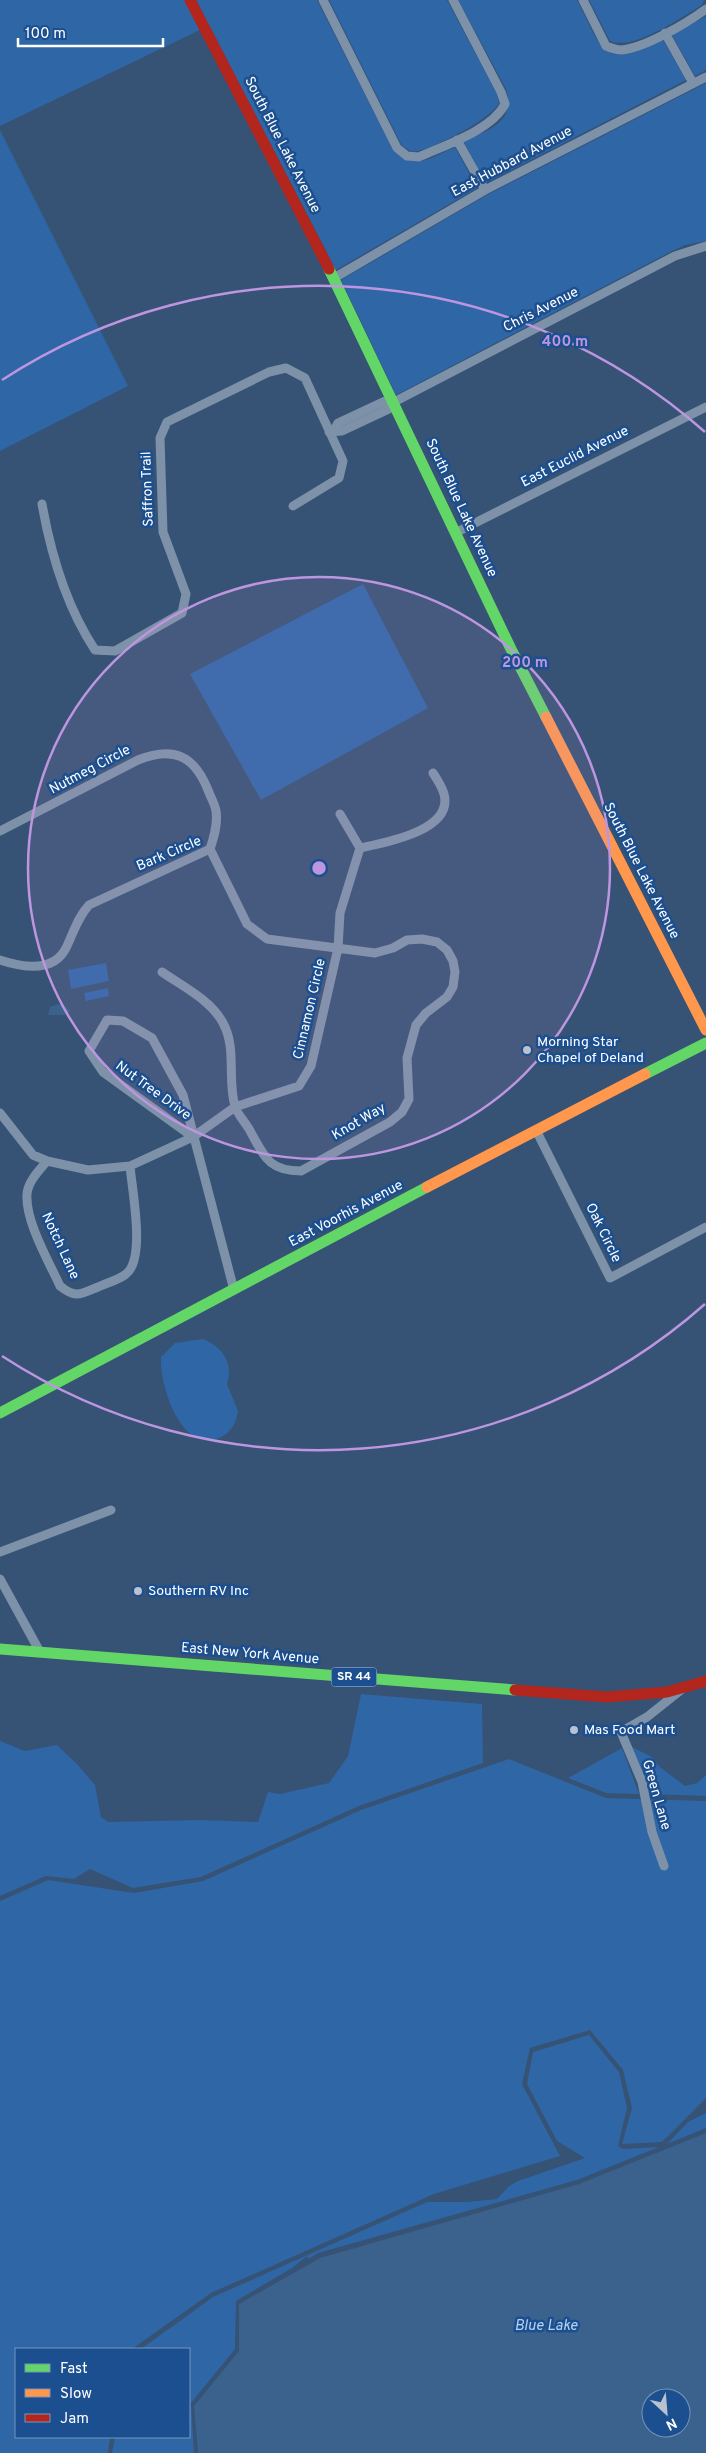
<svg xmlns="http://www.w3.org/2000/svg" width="706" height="2453" viewBox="0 0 706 2453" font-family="Overpass,sans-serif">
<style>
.green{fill:#2f66a5}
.water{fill:#3b618d;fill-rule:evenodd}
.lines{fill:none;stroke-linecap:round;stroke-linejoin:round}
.street{stroke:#7d92a8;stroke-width:9}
.fast{stroke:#63d668;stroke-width:11}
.slow{stroke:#ff974d;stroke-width:11}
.jam{stroke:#b3261e;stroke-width:11}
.ring{fill:none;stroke:#bd96df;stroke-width:2.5}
.poi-dot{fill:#b9c2ce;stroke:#1b4f8f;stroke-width:2}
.labels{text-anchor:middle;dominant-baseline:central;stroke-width:5;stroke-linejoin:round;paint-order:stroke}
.shield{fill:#1b4f8f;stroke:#bbcadd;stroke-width:1}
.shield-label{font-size:12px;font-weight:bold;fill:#fff}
.street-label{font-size:14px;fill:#fff;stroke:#1b4f8f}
.poi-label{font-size:14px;fill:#fff;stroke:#1b4f8f;text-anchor:start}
.water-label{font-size:15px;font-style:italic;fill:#b5d3f5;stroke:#1b4f8f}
.centre{fill:#bd96df;stroke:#1b4f8f;stroke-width:2.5}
.ring-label{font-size:15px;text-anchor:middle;font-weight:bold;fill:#bd96df;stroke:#1b4f8f;stroke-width:5;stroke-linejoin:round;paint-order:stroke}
</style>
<rect width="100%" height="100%" fill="#365274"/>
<path class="green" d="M0,0h185l15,30 -200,96z
M196,0h121l77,152c23,19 38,5 61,-5l22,41 -141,82z
M329,0h118l50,94 2,9c-8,16 -63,44 -81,48 -7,2 -12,-2 -17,-7z
M458,0h119c28,54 24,69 86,40l23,40 -200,103 -22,-41c25,-13 52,-19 42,-53z
M589,0h115l-2,5c-22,13 -68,46 -92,36z
M706,16v54l-11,6 -23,-41z
M706,83v158l-21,4 -13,6 -276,144 -55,-115 146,-85z
M0,130l128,256 -128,65z
M363,584l65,124 -167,92 -71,-126z
M106,963l3,18 -38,8 -3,-19z
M108,988l1,8 -23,5 -2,-8z
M203,1339c19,8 31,23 24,45l11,27c-2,11 -5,19 -15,25 -40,24 -64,-51 -62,-79l14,-14z
M361,1694l121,10 1,59 -124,43 -158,71 -68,11 -43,-19 -16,10 -28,-3 -46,20v-155l25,10 32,-6 20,19 18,21 6,32 7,5 93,-2 57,2 10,-30 12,2 49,-11 19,-27z
M632,1747l20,10 8,10 25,19 12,-3 9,-8v21l-57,-2z
M622,1748l17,46 -33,-1 -38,-15z
M509,1759l97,39 100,3v297l-44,44 -40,2 10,-36 -9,-38 -33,-40 -60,18 -8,36 38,72 -126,38 -223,99 -79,56h-116v88h94l-2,16h-108v-552l48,-21 86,13 69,-12 158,-71z
M589,2035l30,37 8,36 -9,38 5,3 36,-2 -82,33 -259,73 -10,6 -1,-3 -15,12 -56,33 -1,48 -44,54 3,50h-82l3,-16h74v-88h-48l72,-52 214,-95h40l30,-3 12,-13 9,-5 67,-23 -28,-17 -30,-57 6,-32z
M706,2113v15l-39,16 21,-22z"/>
<path class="water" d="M62,1003l7,7v3l-4,2h-17l2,-8z
M706,2133v320h-508l-4,-47 45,-55v-47l81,-46 259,-74zM651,2398h30v30h-30z"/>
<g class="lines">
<path class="street" d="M323,0l74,148 10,8 12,1c26,-12 73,-27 86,-53l-4,-12 -48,-92
M583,0l23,46c5,2 10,4 15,4 24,-2 66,-27 85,-41
M665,33l28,50
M457,140l28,50
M334,278l151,-88 221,-113
M334,430l4,-7 47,-22 5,3
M329,432l13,-1 47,-22 5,-7 281,-146 31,-10
M42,504c9,51 24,102 53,146l20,1 67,-38 4,-19 -23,-62 -3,-94 7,-16 102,-50 17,-4 19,10 38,83 -4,17 -46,28
M457,532l249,-125
M0,831l138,-71c35,-14 56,-5 70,30 2,6 7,14 8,21 2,13 -2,26 -6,38
M360,848c23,-5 94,-17 84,-54 -2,-7 -7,-15 -11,-21
M0,960c24,8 55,13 67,-14 7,-15 11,-29 22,-41l121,-56 37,75 20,15 108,14 18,-5 14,-8 15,-1 15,3 10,8 6,11 2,11 -2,15 -6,10 -21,16 -10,12 -9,33 2,41 -7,13 -12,10 -89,49c-34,0 -37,-16 -52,-42 -4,-7 -12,-15 -14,-23 -8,-26 2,-58 -12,-83 -12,-23 -41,-37 -61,-51
M0,1113l33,42 14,6 41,9 42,-4 63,-29 42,-30 64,-21 12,-20 27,-118 2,-35 20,-65 -20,-34
M536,1130l74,148 96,-51
M193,1137l-90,-65 -14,-21 18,-31 16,1 29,17 31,57 51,195
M47,1161c-8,10 -19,20 -20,33 -2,27 22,68 33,92 16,13 21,8 38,1 8,-4 21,-7 28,-13 20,-15 6,-84 4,-108
M0,1552l111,-42
M0,1579l40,73
M664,1866l-12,-34 -10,-50 -21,-50 26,-15 34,-27"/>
<path class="fast" d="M329,269l182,380 35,68
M645,1074l61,-31
M0,1413l427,-226
M0,1649l515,41"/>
<path class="slow" d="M546,717l160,313
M427,1187l218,-113"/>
<path class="jam" d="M190,0l139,269
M515,1690l92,7 60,-5 39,-11"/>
</g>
<circle cx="319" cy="868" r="291" fill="#bd96df" fill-opacity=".12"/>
<g class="ring">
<circle cx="319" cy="868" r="291"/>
<path d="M705 1304A582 582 0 0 1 2 1356M2 380A582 582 0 0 1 705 432"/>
</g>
<g class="poi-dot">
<circle cx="527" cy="1050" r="5"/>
<circle cx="138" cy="1591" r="5"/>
<circle cx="574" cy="1730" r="5"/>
</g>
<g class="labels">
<rect class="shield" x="331.5" y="1667.5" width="45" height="19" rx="4"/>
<g class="shield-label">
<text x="354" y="1677">SR 44</text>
</g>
<g class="street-label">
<text transform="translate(282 145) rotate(63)">South Blue Lake Avenue</text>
<text transform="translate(512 162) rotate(-28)">East Hubbard Avenue</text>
<text transform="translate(541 310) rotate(-27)">Chris Avenue</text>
<text transform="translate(575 457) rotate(-27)">East Euclid Avenue</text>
<text transform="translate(148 489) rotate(-92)">Saffron Trail</text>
<text transform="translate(461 508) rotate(65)">South Blue Lake Avenue</text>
<text transform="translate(90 770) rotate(-28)">Nutmeg Circle</text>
<text transform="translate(169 854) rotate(-23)">Bark Circle</text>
<text transform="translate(641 871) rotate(63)">South Blue Lake Avenue</text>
<text transform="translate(310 1009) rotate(-77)">Cinnamon Circle</text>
<text transform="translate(153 1091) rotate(36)">Nut Tree Drive</text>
<text transform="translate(359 1122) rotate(-30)">Knot Way</text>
<text transform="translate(346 1214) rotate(-28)">East Voorhis Avenue</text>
<text transform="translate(603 1233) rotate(64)">Oak Circle</text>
<text transform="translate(60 1246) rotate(65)">Notch Lane</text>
<text transform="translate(250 1654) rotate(5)">East New York Avenue</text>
<text transform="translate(656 1795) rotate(74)">Green Lane</text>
</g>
<g class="poi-label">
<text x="537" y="1042">Morning Star<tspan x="537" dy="16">Chapel of Deland</tspan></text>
<text x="148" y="1591">Southern RV Inc</text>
<text x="584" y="1730">Mas Food Mart</text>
</g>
<g class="water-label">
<text x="546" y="2326">Blue Lake</text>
</g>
</g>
<circle cx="319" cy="868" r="8" class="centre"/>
<g class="ring-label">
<text x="565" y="346">400 m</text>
<text x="525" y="667">200 m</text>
</g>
<rect x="15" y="2348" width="175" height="90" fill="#1b4f8f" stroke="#7695bc"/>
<rect x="25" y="2364" width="25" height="8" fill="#63d668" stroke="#7695bc"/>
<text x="60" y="2373" font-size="15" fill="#ffffff">Fast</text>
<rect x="25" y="2389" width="25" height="8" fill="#ff974d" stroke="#7695bc"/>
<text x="60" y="2398" font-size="15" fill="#ffffff">Slow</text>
<rect x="25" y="2414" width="25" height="8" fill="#b3261e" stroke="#7695bc"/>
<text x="60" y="2423" font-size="15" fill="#ffffff">Jam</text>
<g transform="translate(666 2413) rotate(154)"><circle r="24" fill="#1b4f8f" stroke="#7695bc"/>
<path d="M0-4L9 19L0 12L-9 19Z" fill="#b9c2ce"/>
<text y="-8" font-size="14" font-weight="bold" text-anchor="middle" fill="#ffffff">N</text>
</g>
<path d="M18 38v8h145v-8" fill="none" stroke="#ffffff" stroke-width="2.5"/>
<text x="25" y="38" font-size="15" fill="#ffffff" stroke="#1b4f8f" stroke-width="4" paint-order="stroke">100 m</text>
</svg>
